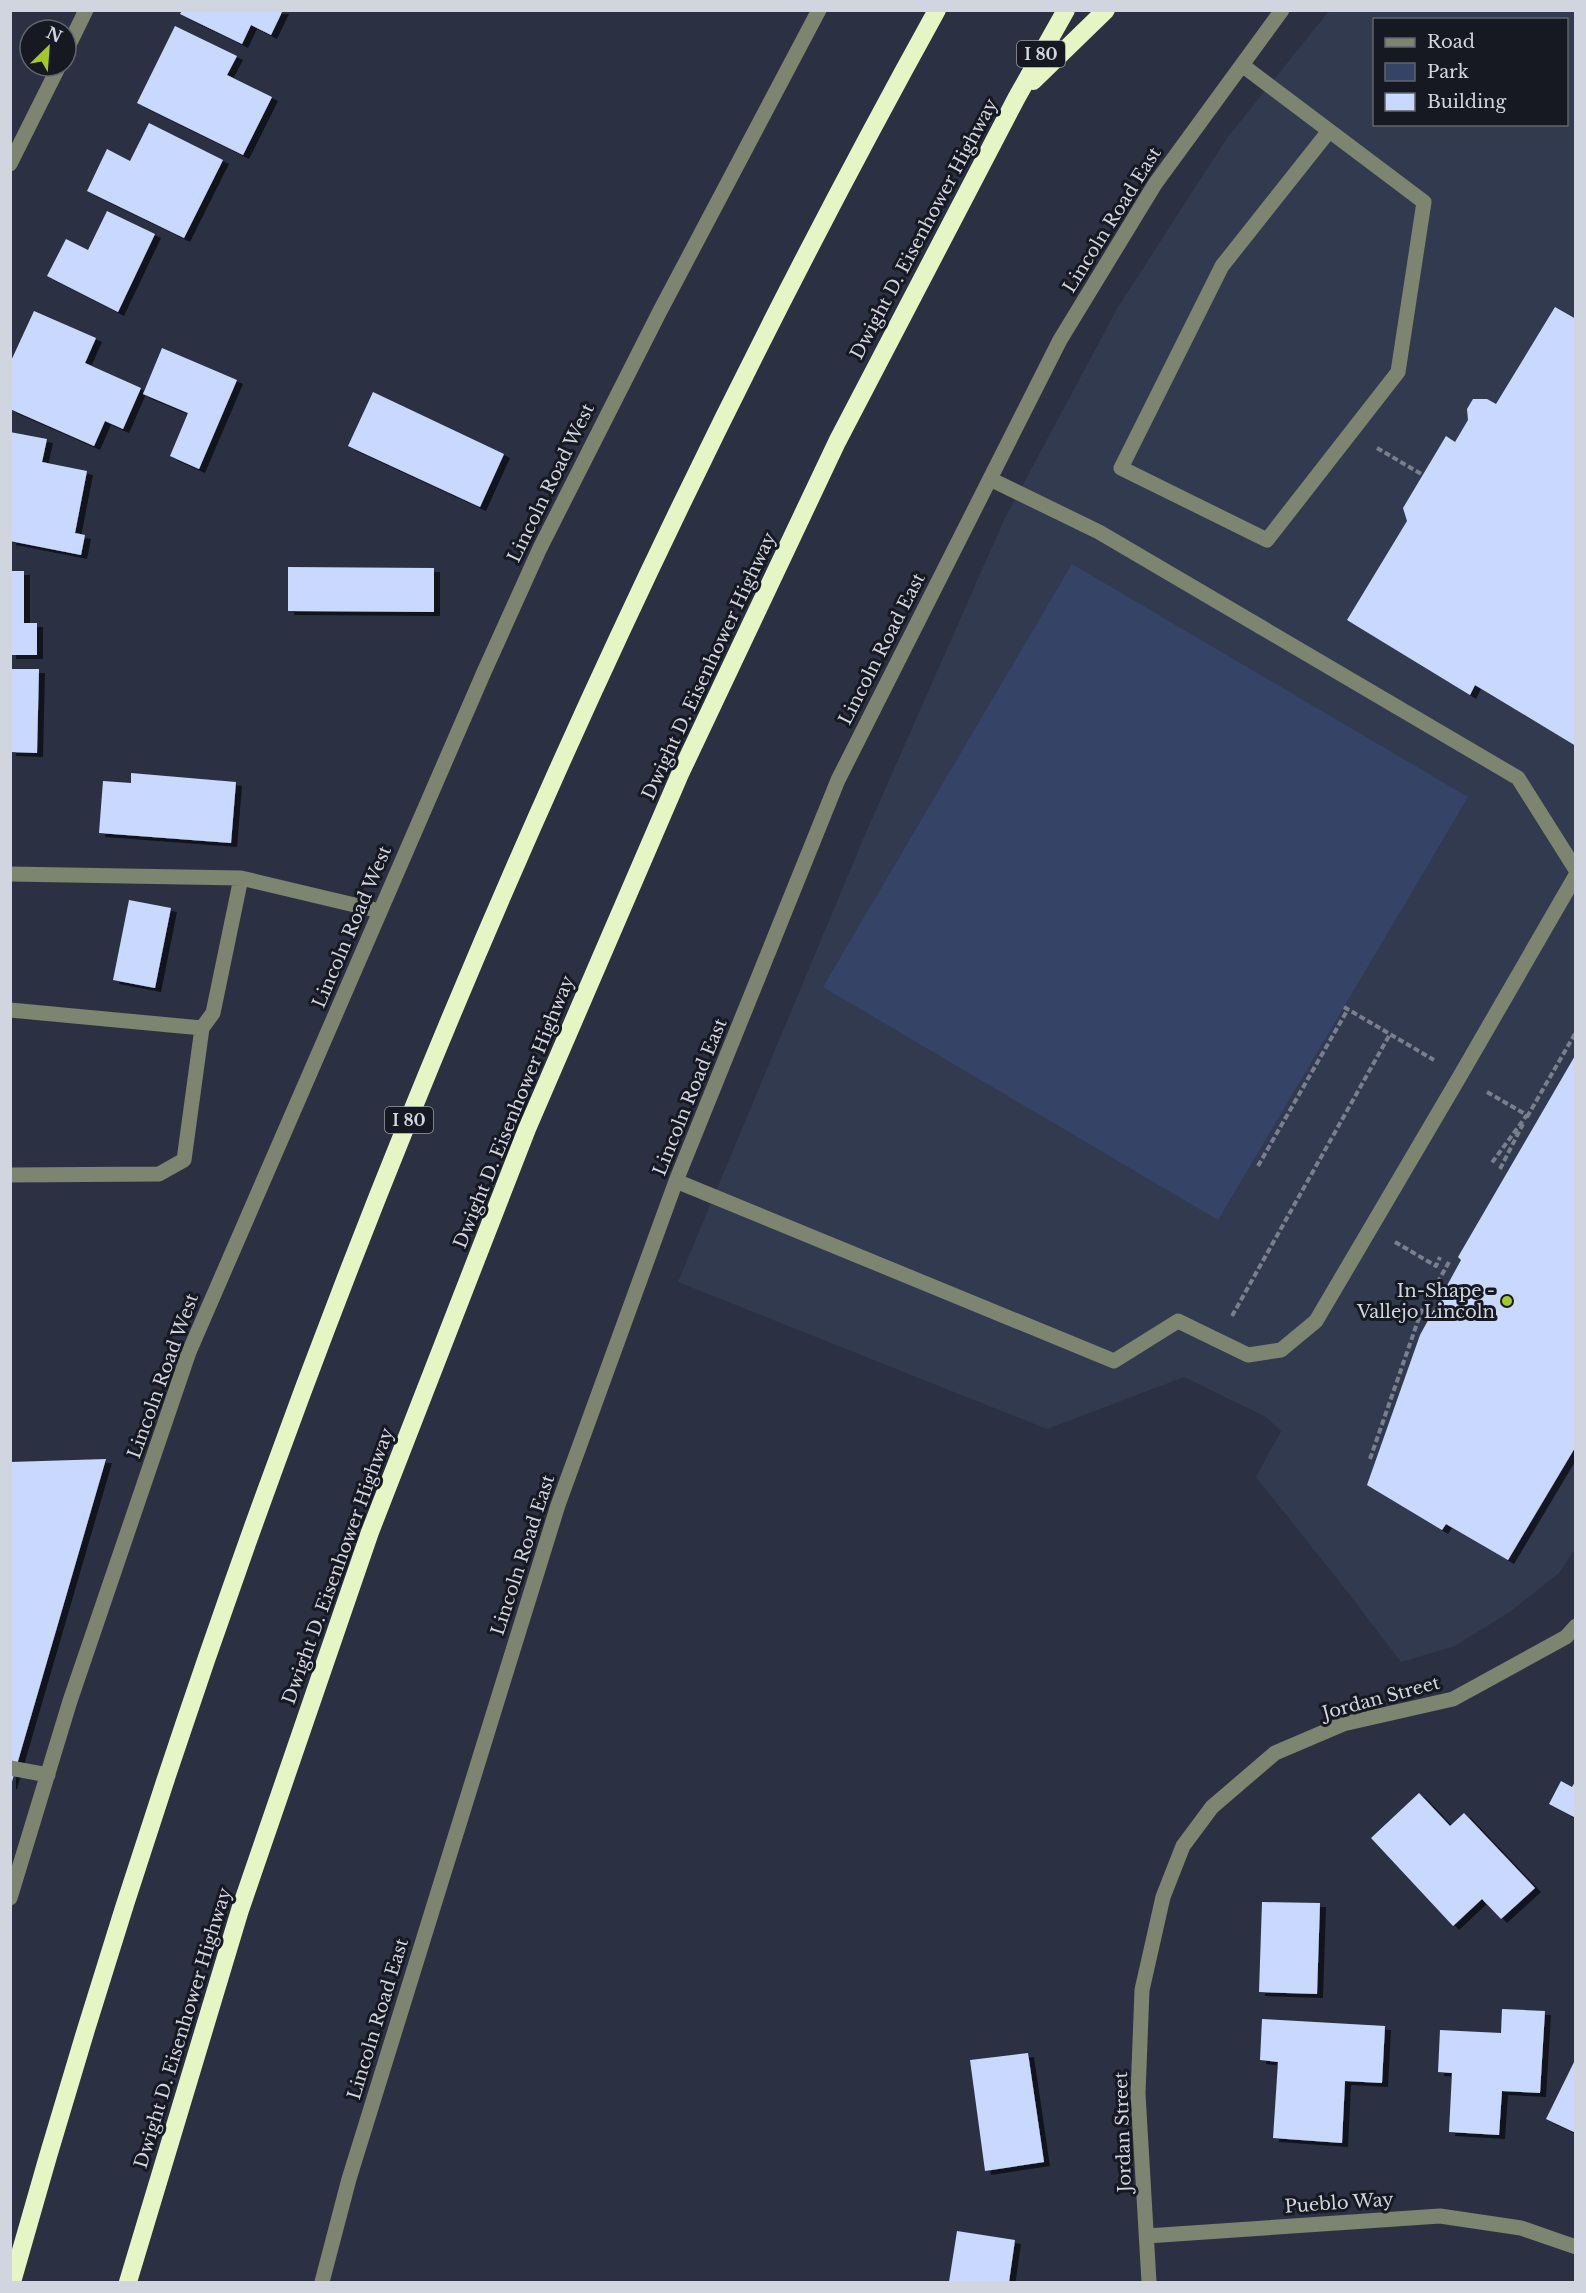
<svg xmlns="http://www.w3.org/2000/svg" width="1586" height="2293" viewBox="0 0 1586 2293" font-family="'Libre Baskerville',serif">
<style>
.built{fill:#323a50;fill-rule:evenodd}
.green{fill:#354367}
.building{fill:#c9d8fe;filter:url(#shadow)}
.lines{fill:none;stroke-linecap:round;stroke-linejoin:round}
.path{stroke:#7a7f8d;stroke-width:4;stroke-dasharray:6 3;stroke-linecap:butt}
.minor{stroke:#7d846f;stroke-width:15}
.highway{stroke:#e5f6c4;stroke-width:18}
.poi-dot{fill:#a3c927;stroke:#161921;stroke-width:2}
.labels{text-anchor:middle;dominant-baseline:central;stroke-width:6;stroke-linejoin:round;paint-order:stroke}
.shield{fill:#161921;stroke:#989da6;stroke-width:1.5}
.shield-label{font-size:16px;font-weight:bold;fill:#d0d5df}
.street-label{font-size:18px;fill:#d0d5df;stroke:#161921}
.poi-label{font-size:18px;fill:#d0d5df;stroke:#161921;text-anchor:end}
</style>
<defs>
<filter id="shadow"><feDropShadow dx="6" dy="4" stdDeviation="0" flood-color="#0009"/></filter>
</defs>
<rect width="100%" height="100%" fill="#2b3142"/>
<path class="built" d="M1329,11h246v1538l-16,24 -48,38 -56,35 -54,16 -55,-72 -90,-113 25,-46 -15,-14 -82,-40 -137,52 -369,-147 186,-445 140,-317 114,-213 109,-169zM1374,20h192v104h-192z"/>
<path class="green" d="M1072,564l396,233 -250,423 -395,-233z"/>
<path class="building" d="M182,10h101l-12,25 -20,-10 -9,19 -62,-30z
M175,26l62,30 -10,19 45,22 -29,58 -106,-52z
M149,123l74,37 -39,78 -97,-47 20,-42 23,12z
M107,211l48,23 -37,78 -71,-36 19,-37 22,11z
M1555,307l21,12v427l-101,-61 -5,10 -123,-75 60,-99 -4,-13 43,-72 9,6 13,-22 -1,-11 6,-10h14l9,5z
M34,311l62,27 -11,25 56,25 -18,41 -18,-8 -11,25 -84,-37v-46z
M162,348l75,32 -38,89 -29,-13 18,-43 -45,-19z
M373,392l131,62 -24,53 -132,-61z
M10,432l37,7 -5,23 45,9 -12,62 10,2 -4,20 -71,-14z
M288,567l146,1v44l-146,-1z
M10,571h14v52h13v32h-27z
M10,669h29l-2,84 -27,-1z
M131,773l105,9 -5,61 -132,-10 4,-52 28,2z
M129,900l42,8 -16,80 -42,-8z
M1576,1054v392l-68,114 -62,-36 -4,6 -75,-45 53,-150 41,-75 -3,-3z
M106,1459l-95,326h-1v-323z
M1576,1780v38l-27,-14 12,-23 11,6z
M1419,1793l31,33 14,-13 71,75 -34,31 -19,-20 -29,27 -82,-88z
M1262,1902l58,1 -3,91 -58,-2z
M1502,2009l43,2 -5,82 -38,-2 -3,44 -50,-3 3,-59 -14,-1 2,-42 61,3z
M1262,2019l123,7 -3,57 -37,-2 -3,62 -69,-5 5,-76 -18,-2z
M1028,2053l16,109 -59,9 -15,-111z
M1576,2058v75l-30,-14z
M957,2231l58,9 -6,42h-60z"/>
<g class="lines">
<path class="path" d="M1377,448l46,27
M1344,1007l90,53
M1487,1092l40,23 -36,49
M1527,1117l49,-85
M1258,1166l90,-157
M1500,1169l23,-45
M1395,1242l41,24 4,-9
M1232,1316l158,-282
M1370,1459l51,-147 28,-50"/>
<path class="minor" d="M66,51l20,-41
M1242,65l182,137 -26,170 -131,168 -146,-72 101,-202 107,-135
M10,164l49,-98
M990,479l109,53 419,246 58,92
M10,874l231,4 139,33
M10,1010l192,18
M10,1175l149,-1 25,-14 18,-132 11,-15 28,-135
M676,1181l438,180 64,-40 70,34 33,-5 35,-29 144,-245 116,-201
M10,1768l38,7
M10,1898l60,-197 119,-349 295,-680 56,-124 120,-237 159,-301
M1147,2236l293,-20 81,12 55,19
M322,2282l27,-103 209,-674 118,-324 162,-401 222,-440 95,-156 127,-174
M1149,2282l-11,-188 4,-104 21,-93 20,-51 29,-39 63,-54 68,-29 110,-25 113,-62 10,-11"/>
<path class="highway" d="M1033,81l73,-71
M12,2282c221,-788 528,-1554 925,-2272
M128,2282l112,-372 130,-378 157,-403 153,-355 157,-332 180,-345 49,-87"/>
</g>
<circle class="poi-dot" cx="1507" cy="1301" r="6"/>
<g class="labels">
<g class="shield">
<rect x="1017" y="41" width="48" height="26" rx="4.5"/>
<rect x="385" y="1107" width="48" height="26" rx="4.5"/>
</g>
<g class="shield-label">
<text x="1041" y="54">I 80</text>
<text x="409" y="1120">I 80</text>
</g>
<g class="street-label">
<text transform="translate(1112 220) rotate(-58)">Lincoln Road East</text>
<text transform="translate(924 229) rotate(-62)">Dwight D. Eisenhower Highway</text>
<text transform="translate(551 483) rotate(-64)">Lincoln Road West</text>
<text transform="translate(882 649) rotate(-63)">Lincoln Road East</text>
<text transform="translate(709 666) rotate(-65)">Dwight D. Eisenhower Highway</text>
<text transform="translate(352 927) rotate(-67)">Lincoln Road West</text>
<text transform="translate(690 1097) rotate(-68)">Lincoln Road East</text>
<text transform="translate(514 1112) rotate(-68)">Dwight D. Eisenhower Highway</text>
<text transform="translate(163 1376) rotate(-70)">Lincoln Road West</text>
<text transform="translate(523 1555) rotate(-72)">Lincoln Road East</text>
<text transform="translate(338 1566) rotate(-70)">Dwight D. Eisenhower Highway</text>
<text transform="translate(1381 1698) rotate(-15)">Jordan Street</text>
<text transform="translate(378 2019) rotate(-73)">Lincoln Road East</text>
<text transform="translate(183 2028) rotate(-73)">Dwight D. Eisenhower Highway</text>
<text transform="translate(1123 2132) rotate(-92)">Jordan Street</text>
<text transform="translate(1339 2203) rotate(-4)">Pueblo Way</text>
</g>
<g class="poi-label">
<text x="1495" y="1291">In-Shape -<tspan x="1495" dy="21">Vallejo Lincoln</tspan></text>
</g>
</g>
<rect width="1586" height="2293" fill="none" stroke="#d0d5df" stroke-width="24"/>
<rect x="1373" y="18" width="195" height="108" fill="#161921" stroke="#60646d" stroke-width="1.5"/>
<rect x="1385" y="38" width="30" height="9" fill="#7d846f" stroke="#60646d" stroke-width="1.5"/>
<text x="1427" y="48" font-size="18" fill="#d0d5df">Road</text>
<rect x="1385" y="63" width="30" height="18" fill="#354367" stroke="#60646d" stroke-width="1.5"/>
<text x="1427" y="78" font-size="18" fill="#d0d5df">Park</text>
<rect x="1385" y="93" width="30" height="18" fill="#c9d8fe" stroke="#60646d" stroke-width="1.5"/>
<text x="1427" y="108" font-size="18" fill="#d0d5df">Building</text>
<g transform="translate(48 48) rotate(25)"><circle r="28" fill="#161921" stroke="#60646d" stroke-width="1.5"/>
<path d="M0-4.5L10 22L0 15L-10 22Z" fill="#a3c927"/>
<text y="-9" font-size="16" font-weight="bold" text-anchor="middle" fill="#d0d5df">N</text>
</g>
</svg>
